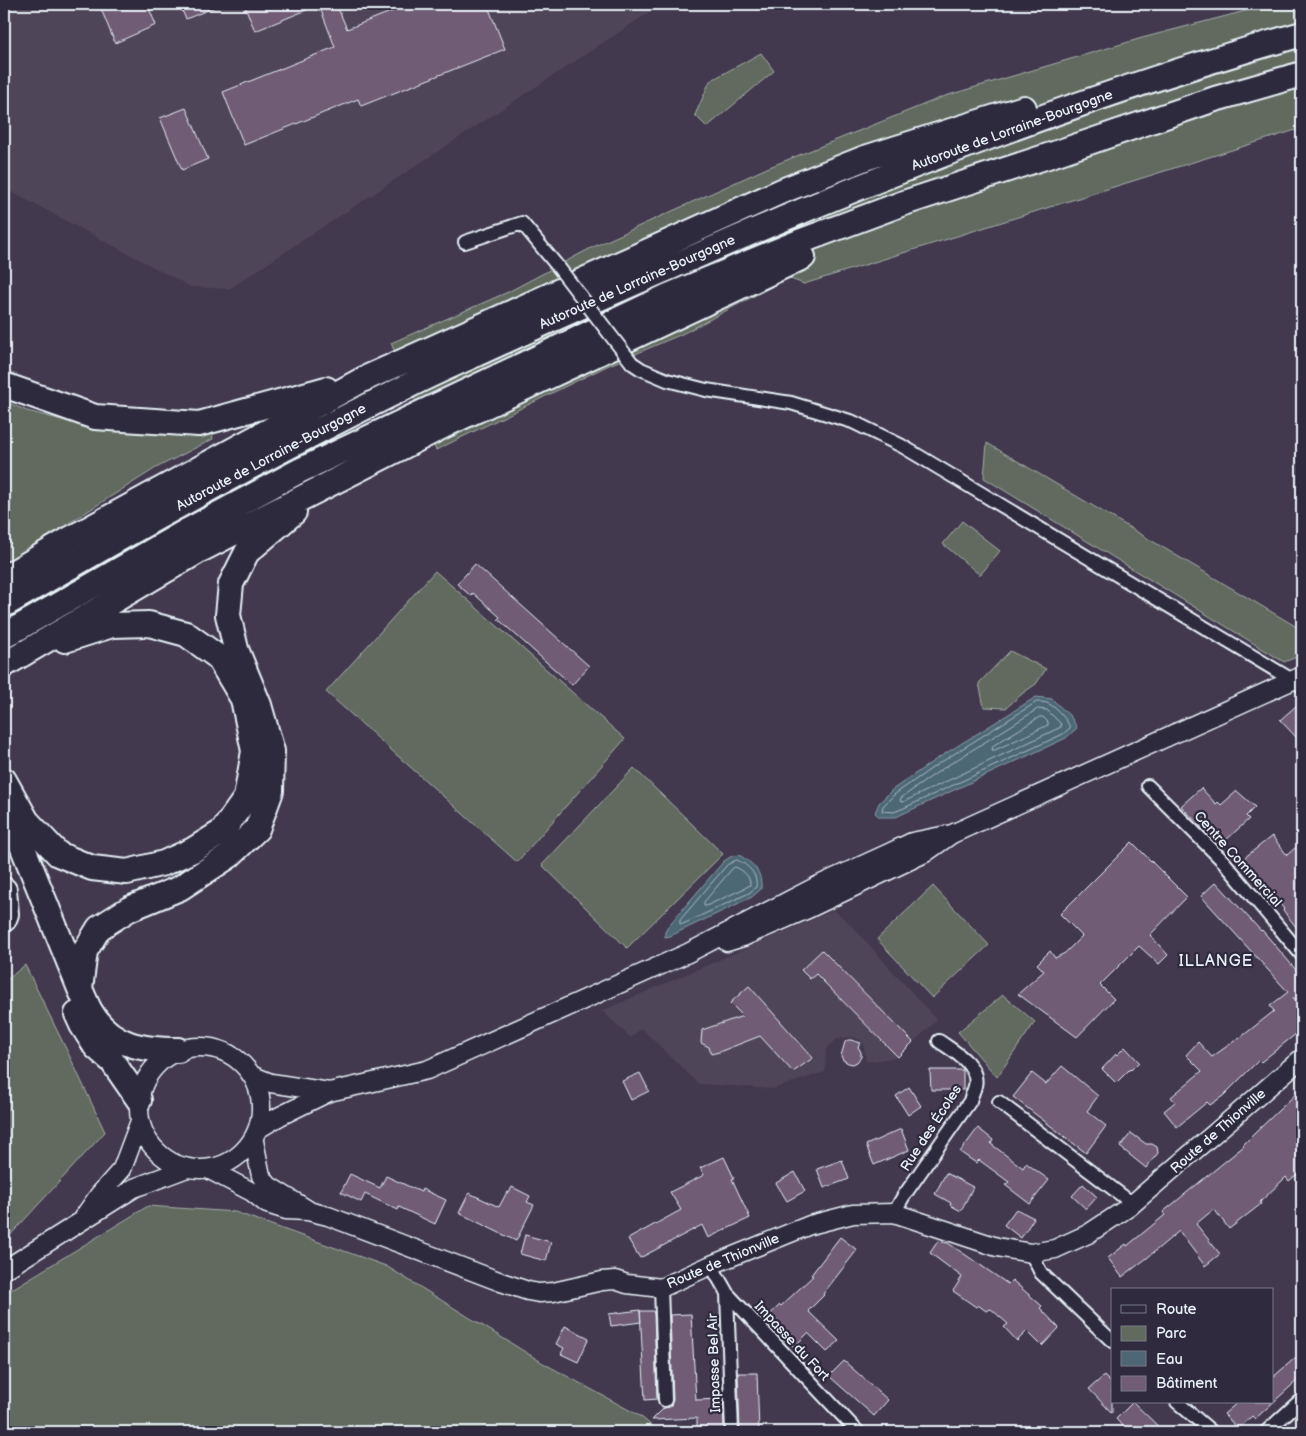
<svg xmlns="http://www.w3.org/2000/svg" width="1306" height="1436" viewBox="0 0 1306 1436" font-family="'Balsamiq Sans',sans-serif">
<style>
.built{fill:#504459}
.green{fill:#626a5e;stroke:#a5aeab}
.water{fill:#4d6775;stroke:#8b9ea9}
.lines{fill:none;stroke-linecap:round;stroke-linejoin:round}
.shore{stroke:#aabac4;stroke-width:1}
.building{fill:#705c74;stroke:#e8f1f8}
.street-casing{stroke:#e8f1f8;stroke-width:16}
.secondary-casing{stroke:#e8f1f8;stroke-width:21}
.highway-casing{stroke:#e8f1f8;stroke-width:28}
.street{stroke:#2f2a3d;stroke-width:12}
.secondary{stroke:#2f2a3d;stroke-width:18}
.highway{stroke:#2f2a3d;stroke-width:24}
.street-bridge-casing{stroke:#e8f1f8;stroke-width:16;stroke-linecap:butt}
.street-bridge{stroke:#2f2a3d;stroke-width:12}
.labels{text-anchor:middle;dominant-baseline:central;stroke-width:4.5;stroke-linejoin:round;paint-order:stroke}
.street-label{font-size:14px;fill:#e8f1f8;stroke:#2f2a3d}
.quarter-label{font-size:16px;letter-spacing:1px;fill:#e8f1f8;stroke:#2f2a3d}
</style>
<rect width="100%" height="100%" fill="#42394e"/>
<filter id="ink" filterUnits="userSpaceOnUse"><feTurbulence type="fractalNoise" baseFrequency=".02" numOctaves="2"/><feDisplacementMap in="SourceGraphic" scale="10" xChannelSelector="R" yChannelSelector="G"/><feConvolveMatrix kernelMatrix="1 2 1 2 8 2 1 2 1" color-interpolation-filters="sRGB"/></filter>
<g filter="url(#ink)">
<path class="built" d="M4,4h658l-433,285 -38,-2 -187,-99z
M834,910l16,14 87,96 -39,37 -32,5 -2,-17 -3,-5 -10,-3 -14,2 -11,10 -1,23 -53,17 -73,-5 -58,-56 -10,10 -29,-27z"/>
<path class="green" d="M1272,4h30v124l-498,156 -16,-6 -106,56 -75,32 -171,84 -45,-107 117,-51 83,-44 176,-80 178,-72 197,-58z
M761,53l13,18 -67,56 -12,-12 15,-34z
M4,401l23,10 51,13 134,7 1,8 -57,29 -152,96z
M987,443l315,187v25l-18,7 -300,-184z
M962,521l38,30 -20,24 -37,-31z
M435,571l190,168 -108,123 -191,-170z
M1010,651l36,18 -10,15 -13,9 -17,15 -22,-1 -5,-24z
M634,768l89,86 -96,94 -85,-83z
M933,886l56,59 -57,53 -55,-59z
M25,965l46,94 34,73 -101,110v-260z
M1003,995l32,27 -38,55 -39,-45z
M148,1206l87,6 151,54 157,97 97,53 19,16h-655v-138z"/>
<path class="water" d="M1036,697l16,2 19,18 6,11 -11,10 -170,79h-16l-5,-4 4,-10 13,-13 43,-30z
M739,855c15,9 23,16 22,34l-9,8 -82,39 -5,1v-5l4,-7 55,-64 8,-5z"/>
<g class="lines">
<path class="shore" d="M1037,702c3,0 9,0 12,2 7,3 20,18 21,24l-7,6 -159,74 -10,4 -12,-1 1,-5 12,-12 43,-30z
M1038,709l9,1 14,14v3l-158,75 -3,-1 1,-3 41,-29z
M1040,717h3l5,5v3l-53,25h-3l1,-4z
M737,860c11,5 21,14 19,27l-7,6 -66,31h-3v-4l47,-55z
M735,867c7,2 16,10 15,18l-5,3 -39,18h-2v-4l27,-32z"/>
</g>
<path class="building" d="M99,4h48l9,21 -41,18z
M179,4h43l-36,15z
M244,4h92l11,25 64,-25h76l18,45 -144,57 -3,-7 -114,46 -21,-53 112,-45 -16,-42 -64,26z
M186,108l22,51 -26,11 -22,-52z
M475,564l114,102 -17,19 -74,-66 2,-2 -27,-24 -2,3 -14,-12z
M1296,706l6,7v18l-6,6 -16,-17z
M1201,788l15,16 2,-2 3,3 16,-14 18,16 -9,9 3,3 -24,22 -11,-1v-5l-6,-1 -27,-28z
M1272,836l15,19 15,-13v93l-19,-25 1,-1 -40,-51z
M1132,842l55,55 -37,38 18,20 -9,9 -20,-18 -39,39 14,14 -37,38 -59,-43 26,-23 -7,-7 13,-13 5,7 10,-5 17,-17 -22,-22z
M1216,882l45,49 1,-1 40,47v17l-7,6 -2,-2 9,12v19l-41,33 -2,-2 -36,36 -13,9 -3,-3 -30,25 -13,-16 11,-9 -4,-5 31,-26 -16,-16 12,-13 14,15 28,-20v1l34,-27 -4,-5 18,-14 -87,-96z
M822,950l91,92 -15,15 -82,-83 -6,5 -9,-9z
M749,986l64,72 -20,14 -33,-36 -41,16 -8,2 -2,-7 -8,-4 1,-13 41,-14 -13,-13z
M848,1040h3l10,3 -3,4 3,5v5l-4,5 -4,2 -5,-1 -5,-3 -2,-4 4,-14z
M1125,1047l14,15 -8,8 -1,-1 -14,14 -14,-14 14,-15 1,1z
M1062,1066l36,30 -11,15 19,15 -20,27 -73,-56 19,-24 14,11z
M930,1070h33v20h-32z
M640,1073l9,18 -18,9 -9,-19z
M909,1087l12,19 -13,9 -12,-19z
M1302,1088v82l-13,11 -3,-4 -26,25 1,2 -32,25 -15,-20 -18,15 24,30 -15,12 -26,-35 -32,27 -25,19 -14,-19 18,-14 1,2 38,-31 -2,-3 81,-66 -1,-1 13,-13z
M978,1128l15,12 -2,4 32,24 3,-5 23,17 -19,24 -25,-19 4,-3 -30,-22 -3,3 -16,-11z
M901,1129l8,21 -35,15 -8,-20z
M1131,1133l15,11h6l5,3 1,6 -12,15 -26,-21z
M724,1157l10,21 -2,1 18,39 -42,20 -6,-13 -62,33 -12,-19 53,-29 -11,-18 34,-17 -4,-7z
M842,1160l7,19 -25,9 -7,-19z
M795,1172l10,19 -18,10 -11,-18z
M946,1173l27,14 -12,24 -11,-6 1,-2 -16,-9z
M350,1174l30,14 6,-12 35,16 1,-3 24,11 -11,24 -36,-17 -1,3 -33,-16 -4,8 -20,-10z
M1083,1184l14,13 -11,12 -14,-13z
M512,1187l18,9 -3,6 7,3 -18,36 -57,-28 10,-20 30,14 8,-15 2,1z
M1016,1209l18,9 -13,20 -17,-13z
M525,1235l26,7 -5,19 -26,-7z
M840,1237l17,13 -34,44 1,1 -16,16 31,30 -12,11 -19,-19 -14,14 -5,-5 -2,1 -21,-21 2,-2 -2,-2 14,-13 1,1 32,-30 -2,-1z
M938,1241l10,2 60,41 4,-4 30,26 -2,2 19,20 -17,18 -15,-15 -10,10 -13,-14 4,-3 -17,-15 -5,2 -8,-6 -2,2 -23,-16 9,-14 -32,-24z
M640,1310l1,12 -30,4 -2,-12z
M640,1311h13l1,3 3,85 -12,1z
M691,1314l5,86 27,-1 1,33h-27v-14l-45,2 12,-12 6,-1 3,-7 -3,-85z
M565,1326l24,12 -11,24 -17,-8 3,-6 -8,-4z
M1302,1352v24l-47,43 -3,-3 -14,13 -14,-15 14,-12h34v-24z
M844,1361l44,39 -14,16 -45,-40z
M738,1373h19l2,59h-19z
M1104,1376l8,8v29l-23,-24z
M1133,1402l31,30h-36l-12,-13z"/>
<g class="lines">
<g class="street-casing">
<path id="street" d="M465,242l57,-19 37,45
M632,363l9,6 26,11 39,10 85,13 62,19 49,24 57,34 343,206
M1148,786l76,76 78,93
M999,1102l134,102
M894,1213l9,-16 67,-96c1,-5 4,-10 5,-15 5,-21 -22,-35 -36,-45
M1031,1253l10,20 71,68
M711,1265l16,28 131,139
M661,1288l4,112
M727,1293l5,139
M1177,1402l35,30
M1266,1432l36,-33"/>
</g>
<g class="secondary-casing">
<path id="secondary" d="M727,942l16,-5 67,-29 115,-55 27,-19 350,-158
M139 1108a61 61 0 1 1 122 0a61 61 0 1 1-122 0Z
M251,1075l20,8 58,9
M260,1128l20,-12 49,-24 98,-22 261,-117 131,-68 70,-32 23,-11 40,-8
M254,1141l7,35 8,10 39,24
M208,1169l44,23 15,12 19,6 22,1 20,5 173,66 27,9 11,2 14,-1 49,-11 13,-1 12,4 34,4 50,-23 99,-40 43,-11 41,-1 103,34 34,6 24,-4 33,-15 41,-27 173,-149
M85,1215l14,-20 23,-26 18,-48
M4,1270l130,-82 53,-20"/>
</g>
<g class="highway-casing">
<path id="highway" d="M4,385l91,32 104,7 127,-35
M4,578l66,-39 294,-160 418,-188 83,-33 159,-50
M4,605c131,-77 265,-151 402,-218 29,-15 60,-28 90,-42 67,-31 135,-61 203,-90 196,-86 397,-163 603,-221
M4,636l185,-106 110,-59 369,-175 131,-54 102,-38 153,-50 161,-55 87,-25
M4,665l198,-116 245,-125 356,-167
M4,780l23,41 31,33 34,14 35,4 37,-9 29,-13 29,-18 24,-34 8,-47 -11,-52 -25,-42 -32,-23 -37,-10 -37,1 -47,15
M6,806l74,183c4,8 7,18 12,25 20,32 51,36 86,36
M4,890l2,24 -2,5
M80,989l5,-38 14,-23 30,-19 51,-21 49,-32 28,-27 14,-38 1,-40 -13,-46 -23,-56 -8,-34 3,-31 16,-32 47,-40
M77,1014l5,11 14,22 16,14 27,39"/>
</g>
<use href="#street" class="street"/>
<use href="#secondary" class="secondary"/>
<use href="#highway" class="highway"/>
<g class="street-bridge-casing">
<path id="street-bridge" d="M559,268l73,95"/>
</g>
<use href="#street-bridge" class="street-bridge"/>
</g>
</g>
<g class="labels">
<g class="street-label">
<text transform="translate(1012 130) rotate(-20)">Autoroute de Lorraine-Bourgogne</text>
<text transform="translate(637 282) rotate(-24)">Autoroute de Lorraine-Bourgogne</text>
<text transform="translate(271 457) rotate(-28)">Autoroute de Lorraine-Bourgogne</text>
<text transform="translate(1238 859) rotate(48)">Centre Commercial</text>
<text transform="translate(931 1128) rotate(-57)">Rue des Écoles</text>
<text transform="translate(1218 1131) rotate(-41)">Route de Thionville</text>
<text transform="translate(723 1261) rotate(-23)">Route de Thionville</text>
<text transform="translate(792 1341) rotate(47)">Impasse du Fort</text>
<text transform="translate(714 1363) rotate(-92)">Impasse Bel Air</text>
</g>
<g class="quarter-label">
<text x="1216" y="961">ILLANGE</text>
</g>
</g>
<rect width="1306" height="1436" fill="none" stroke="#2f2a3d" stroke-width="20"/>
<rect x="10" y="10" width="1286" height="1416" fill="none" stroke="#e8f1f8" stroke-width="2" filter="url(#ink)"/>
<rect x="1111" y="1288" width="162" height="115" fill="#2f2a3d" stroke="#797a88"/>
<rect x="1121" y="1305" width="25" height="8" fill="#2f2a3d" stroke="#797a88"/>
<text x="1156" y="1314" font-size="15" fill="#e8f1f8">Route</text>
<rect x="1121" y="1326" width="25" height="15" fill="#626a5e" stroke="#797a88"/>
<text x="1156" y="1338" font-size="15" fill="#e8f1f8">Parc</text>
<rect x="1121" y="1351" width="25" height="15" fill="#4d6775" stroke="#797a88"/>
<text x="1156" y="1364" font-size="15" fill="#e8f1f8">Eau</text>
<rect x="1121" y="1376" width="25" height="15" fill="#705c74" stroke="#797a88"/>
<text x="1156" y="1388" font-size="15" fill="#e8f1f8">Bâtiment</text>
</svg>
